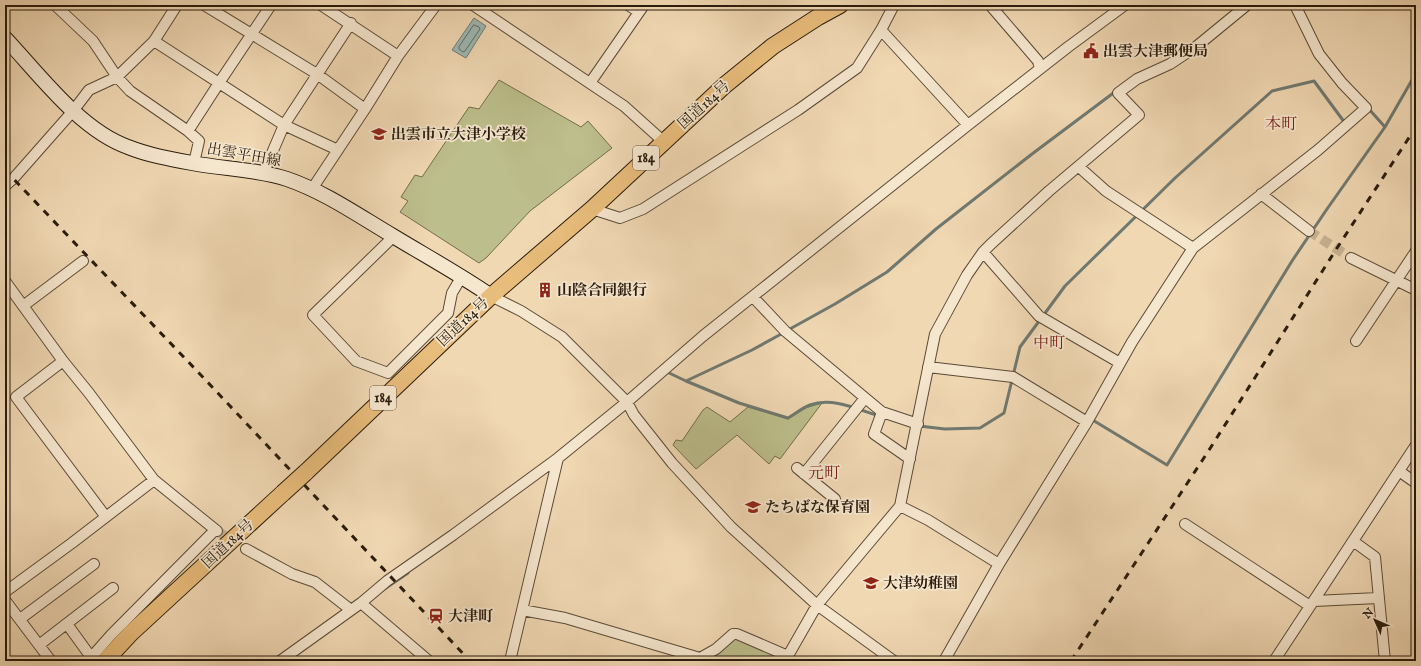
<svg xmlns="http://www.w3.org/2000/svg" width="1421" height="666" viewBox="0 0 1421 666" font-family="'IM FELL English','Noto Serif JP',serif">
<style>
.green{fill:#bcbe8b;stroke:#726c4c}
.water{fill:#9db8b5;stroke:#6f7971}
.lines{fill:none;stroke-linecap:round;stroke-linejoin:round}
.shore{stroke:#636a60;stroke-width:1}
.stream{stroke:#6f7971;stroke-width:3}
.minor-tunnel{stroke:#c8b292;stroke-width:10;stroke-dasharray:10 5;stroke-linecap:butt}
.minor-casing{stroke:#5b4a36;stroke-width:12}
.secondary-casing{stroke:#291b0c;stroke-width:16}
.trunk-casing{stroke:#291b0c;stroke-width:18}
.minor{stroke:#f5e6ce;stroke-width:10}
.secondary{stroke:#f5e6ce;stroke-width:14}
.trunk{stroke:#e8bc7a;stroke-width:16}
.rail{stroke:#291b0c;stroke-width:3;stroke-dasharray:7 7;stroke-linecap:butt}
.trunk-bridge-casing{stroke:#291b0c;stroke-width:18;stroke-linecap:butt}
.trunk-bridge{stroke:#e8bc7a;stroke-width:16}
.labels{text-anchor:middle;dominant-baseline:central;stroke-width:3.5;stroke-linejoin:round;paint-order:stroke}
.shield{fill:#f5e6ce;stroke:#665846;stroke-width:1}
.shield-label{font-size:14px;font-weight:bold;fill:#291b0c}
.poi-label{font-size:15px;font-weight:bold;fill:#291b0c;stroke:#f5e6ce;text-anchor:start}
.street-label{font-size:15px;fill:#291b0c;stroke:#f5e6ce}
.neighbourhood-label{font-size:16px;fill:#7a1f14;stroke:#f5e6ce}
</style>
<rect width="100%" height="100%" fill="#f0d8b3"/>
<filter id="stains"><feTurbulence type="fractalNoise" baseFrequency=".005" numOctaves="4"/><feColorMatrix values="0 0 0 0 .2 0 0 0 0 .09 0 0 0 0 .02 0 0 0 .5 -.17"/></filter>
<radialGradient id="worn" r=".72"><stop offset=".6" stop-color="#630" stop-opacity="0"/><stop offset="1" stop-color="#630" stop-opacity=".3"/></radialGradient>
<path class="green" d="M499,80l82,47 7,-6 24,27 -82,63 -44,47 -7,5 -79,-51 8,-11 -7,-4 14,-22 7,2 47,-70 10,2z
M822,403l-42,56 -5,-3 -6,8 -32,-29 -41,34 -23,-24 3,-5 6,1 21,-31 4,-3 23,15 18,-15 40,12 17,-11z
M736,635l45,20 -3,6h-68z"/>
<path class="water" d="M474,18l12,8 -20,32 -14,-8z"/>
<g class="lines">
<path class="shore" d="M474,25l5,2 1,2 -15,22 -2,1 -4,-3v-2z"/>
<path class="stream" d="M1368,108l17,19 31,-54
M788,330l47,-26 52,-32 49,-43 96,-75 84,-63
M665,373l2,-1 19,9 66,-31 31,-17
M686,381l53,22 49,15c7,-4 14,-10 22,-13 22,-8 47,4 69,11
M1091,419l76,46 125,-204 35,-52 58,-82
M919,426l26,3 35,-1 24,-15 16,-66 45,-61 110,-108 97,-87 42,-10 31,42
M383,590l25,-17"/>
<path class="minor-tunnel" d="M1309,231l42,27
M217,531l29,18"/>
<g class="minor-casing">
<path id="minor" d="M55,5l38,36 24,36 13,14 58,40 11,10 -5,22
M204,5l113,69 48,35
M321,5l77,51
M473,5l151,101 40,36
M628,5l11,7
M990,5l48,56 2,8
M881,30l87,95
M154,41l130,84 54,25
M590,83l54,-78
M188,131l31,-48 52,-78
M1079,167l27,24 87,57
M263,174l21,-49 67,-102
M5,186l8,-7 60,-68 16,-21 28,-13 37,-36 23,-36
M312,189l53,-80 33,-53 38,-51
M1261,194l48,37
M592,209l28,9 23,-9 155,-99 59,-42 24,-38 13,-25
M393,237l-80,78 43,46 32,12 60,-60 4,-20 10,-17
M983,252l56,64 81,47
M1351,258l65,32
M5,281l58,80 26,32 65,87 -82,63 -67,49
M491,296l30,15 41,26 65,65 7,13 38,48 59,64 86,78 77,56
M753,297l32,34 97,81 36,12
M23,306l60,-45
M1356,341l60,-90
M63,361l-47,36 90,120
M928,367l85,10 74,45
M882,412l-8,22 36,25
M797,468l38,31
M1399,471l17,12
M804,474l61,-76
M154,480l63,51
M900,506l28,14 71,44
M1185,524l125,82
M1353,541l22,16 10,104
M246,549l46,25 23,8 36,28
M5,600l46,61
M1314,601l64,-3
M361,603l68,58
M522,610l43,8 135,40 16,-9 17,-15h4l51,22
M20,619l74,-55
M67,624l21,29
M39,645l74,-57
M88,661l23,-26 104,-105
M280,661l81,-58 26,-22 66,-46 105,-77 69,-56 76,-66 265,-211 100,-78 57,-42
M510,661l48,-203
M785,661l32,-56 83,-99 35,-172 32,-59 16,-23 8,-8 58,-53 90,-76 -21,-22 19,-14 33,-15 27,-18 50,-41
M944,661l55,-97 88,-142 45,-80 61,-94 125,-98 48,-42 -24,-25 -23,-29 -24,-49
M1274,661l142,-216"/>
</g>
<g class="secondary-casing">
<path id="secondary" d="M5,38c34,36 75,92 123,109 20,8 42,12 64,16 31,6 65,6 95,16 38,13 72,37 106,57 33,20 66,38 98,60"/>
</g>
<g class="trunk-casing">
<path id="trunk" d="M305,473l186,-177 101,-87 133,-124 48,-39 45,-29 22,-12
M105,661l26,-28 152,-140"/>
</g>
<use href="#minor" class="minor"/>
<use href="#secondary" class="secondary"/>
<use href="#trunk" class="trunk"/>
<path class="rail" d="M5,170l193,202 272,289
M1071,661l140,-214 126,-199 79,-121"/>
<g class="trunk-bridge-casing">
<path id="trunk-bridge" d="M283,493l22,-20"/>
</g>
<use href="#trunk-bridge" class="trunk-bridge"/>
</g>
<defs>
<g id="civic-bare" transform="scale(1.2)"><path d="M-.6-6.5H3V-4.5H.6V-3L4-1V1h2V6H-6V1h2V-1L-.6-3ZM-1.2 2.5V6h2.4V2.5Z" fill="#8f2418" stroke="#f5e6ce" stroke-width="2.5" paint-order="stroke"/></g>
<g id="school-bare" transform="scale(1.2)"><path d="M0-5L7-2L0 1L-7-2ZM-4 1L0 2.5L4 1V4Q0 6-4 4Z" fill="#8f2418" stroke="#f5e6ce" stroke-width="2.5" paint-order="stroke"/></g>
<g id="building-bare" transform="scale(1.2)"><path d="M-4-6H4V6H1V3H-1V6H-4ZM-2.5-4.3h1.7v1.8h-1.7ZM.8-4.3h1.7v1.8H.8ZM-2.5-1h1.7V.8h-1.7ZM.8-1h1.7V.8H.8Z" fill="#8f2418" stroke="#f5e6ce" stroke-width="2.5" paint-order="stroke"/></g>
<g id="station-bare" transform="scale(1.2)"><path d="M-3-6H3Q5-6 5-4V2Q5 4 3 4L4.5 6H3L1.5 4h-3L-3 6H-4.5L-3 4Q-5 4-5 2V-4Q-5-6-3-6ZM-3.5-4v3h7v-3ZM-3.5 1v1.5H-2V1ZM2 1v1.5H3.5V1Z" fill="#8f2418" stroke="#f5e6ce" stroke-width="2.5" paint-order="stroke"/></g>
</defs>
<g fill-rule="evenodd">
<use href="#civic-bare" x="1091" y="51"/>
<use href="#school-bare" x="379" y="134"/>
<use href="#building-bare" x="545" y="290"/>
<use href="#school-bare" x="753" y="507"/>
<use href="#school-bare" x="871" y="583"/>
<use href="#station-bare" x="436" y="616"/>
</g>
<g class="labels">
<g class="shield">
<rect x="633" y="146" width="26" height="24" rx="3"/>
<rect x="370" y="386" width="26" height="24" rx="3"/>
</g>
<g class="shield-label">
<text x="646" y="158">184</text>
<text x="383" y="398">184</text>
</g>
<g class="poi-label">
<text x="1103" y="51">出雲大津郵便局</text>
<text x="391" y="134">出雲市立大津小学校</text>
<text x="557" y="290">山陰合同銀行</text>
<text x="765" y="507">たちばな保育園</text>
<text x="883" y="583">大津幼稚園</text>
<text x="448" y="616">大津町</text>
</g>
<g class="street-label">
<text transform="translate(704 105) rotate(-42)">国道184号</text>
<text transform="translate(244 155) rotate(10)">出雲平田線</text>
<text transform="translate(463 322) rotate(-43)">国道184号</text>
<text transform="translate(228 544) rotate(-43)">国道184号</text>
</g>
<g class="neighbourhood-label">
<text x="1281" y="125">本町</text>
<text x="1049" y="344">中町</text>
<text x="824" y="474">元町</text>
</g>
</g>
<rect width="1421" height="666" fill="none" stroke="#f0d8b3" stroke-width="20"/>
<rect x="6" y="6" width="1409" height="654" fill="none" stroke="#291b0c" stroke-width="2"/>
<rect x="10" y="10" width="1401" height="646" fill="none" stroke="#291b0c"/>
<g transform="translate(1375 620) rotate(315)" stroke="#f5e6ce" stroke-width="3" paint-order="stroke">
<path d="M0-3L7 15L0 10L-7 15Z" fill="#291b0c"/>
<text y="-6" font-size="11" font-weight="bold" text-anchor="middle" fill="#291b0c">N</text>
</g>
<rect width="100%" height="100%" filter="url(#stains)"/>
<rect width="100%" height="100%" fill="url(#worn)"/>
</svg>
